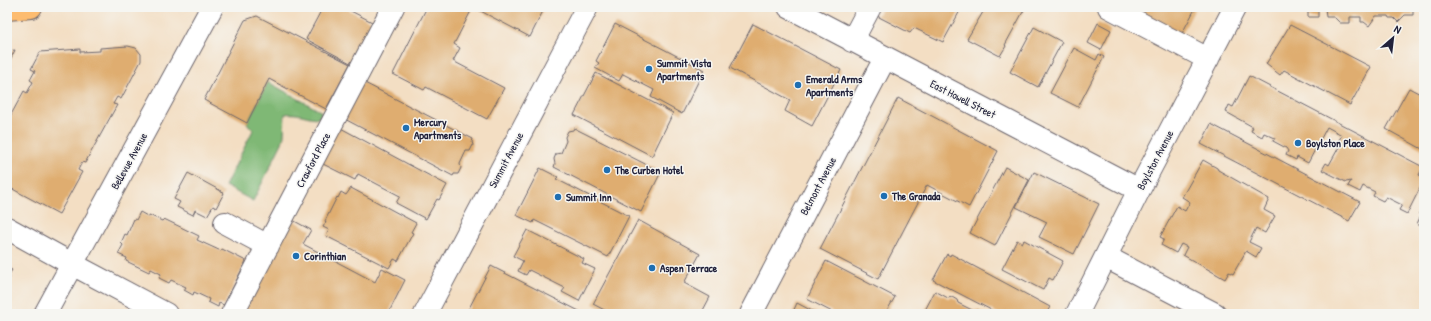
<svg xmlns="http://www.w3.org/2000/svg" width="1431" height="321" viewBox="0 0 1431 321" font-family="'Patrick Hand',sans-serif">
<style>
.forest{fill:#7fb875;stroke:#506d58}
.building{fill:#dfad6f}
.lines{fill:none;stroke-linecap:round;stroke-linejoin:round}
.minor-casing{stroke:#6b646b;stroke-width:24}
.major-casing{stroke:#6b646b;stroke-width:24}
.minor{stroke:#fff;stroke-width:22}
.major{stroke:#fdbc70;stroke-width:22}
.poi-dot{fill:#1f6fb2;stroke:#f6f6f2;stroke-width:1.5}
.labels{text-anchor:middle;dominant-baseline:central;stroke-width:3;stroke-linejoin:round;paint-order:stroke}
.poi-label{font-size:11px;font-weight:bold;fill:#22223b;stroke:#f6f6f2;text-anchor:start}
.street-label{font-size:11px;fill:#22223b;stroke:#f6f6f2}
</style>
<rect width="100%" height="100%" fill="#f6f6f2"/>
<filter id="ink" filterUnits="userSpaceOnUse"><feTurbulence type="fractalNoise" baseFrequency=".025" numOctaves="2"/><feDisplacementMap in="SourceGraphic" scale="8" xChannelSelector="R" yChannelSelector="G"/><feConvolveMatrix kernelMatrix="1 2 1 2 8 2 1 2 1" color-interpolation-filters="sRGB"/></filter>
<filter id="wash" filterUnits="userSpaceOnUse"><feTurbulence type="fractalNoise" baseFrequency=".012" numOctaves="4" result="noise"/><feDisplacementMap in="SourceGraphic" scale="16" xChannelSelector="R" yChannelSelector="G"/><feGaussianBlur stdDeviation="0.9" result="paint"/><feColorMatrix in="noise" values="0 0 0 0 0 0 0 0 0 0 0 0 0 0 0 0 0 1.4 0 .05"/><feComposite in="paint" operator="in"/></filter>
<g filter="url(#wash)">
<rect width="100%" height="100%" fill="#f3dec3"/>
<path class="forest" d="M268,82l54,30 -3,6c-12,0 -21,-6 -34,-4l-1,22 -2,7 -29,58 -28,-15 28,-56 -6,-7z"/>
<g id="blocks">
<path class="building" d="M323,7h25l-1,2 27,14 -22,41 -46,-25z
M427,7h118l-15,30 -57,-30 -19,37 6,4 -7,13 51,27 -17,31 -61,-32 -2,3 -31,-16z
M882,7h80l-19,35 -29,-14 -4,5 -33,-17z
M986,7h32l6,3 -19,35 1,1 -6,10 -33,-17z
M1137,7h59l-17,32 -46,-24z
M1308,7h10v10h-10z
M1325,7h88v8h-8l-7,7 -4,-4h-5l-1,-2h-12l-7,10 -5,-4h-3v-5h-11v6h-10l-6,-6h-8z
M257,16l93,48 -24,45 -57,-30 -22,44 -43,-23 41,-80z
M1098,23l13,7 -10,20 -13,-7z
M615,24l89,46 -22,44 -31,-17 3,-7 -31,-16 -4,7 -24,-13 4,-5 -3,-2z
M753,24l88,46 -29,56 -27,-15 5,-11 -60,-32z
M1290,25l81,42 -21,38 -66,-35 -4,5 -14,-11z
M1034,27l28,15 -24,45 -28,-15z
M128,46l8,2 5,6v7l-20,38 -4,-2 -4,7 4,1 -32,58 -3,-1 -4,8 4,2 -23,42 -52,-28v-64l17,-31 3,2 6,-11 -3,-2 5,-9 -4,-2 9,-17 40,-3v3l20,-1v-3z
M1074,48l22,12 3,-6 5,3 -26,50 -28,-14z
M15,50l-8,16v-15z
M596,73l77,40 -21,43 -78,-41z
M1249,76l174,91 -4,8 5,3v2l-17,34 -8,-4 3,-5 -16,-8 -3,4 -10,-5 2,-4 -12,-6 -3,6 -12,-6 3,-5 -5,1 -24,-12 4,-7 3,2 10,-18 -3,-2 6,-10 -15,-8 -19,36 -11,-6 -1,3 -10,-5 2,-4 -2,-3 -13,-7 2,-3 -11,-5 -2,4 -11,-6 2,-4 -27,-15 3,-7 4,2z
M359,80l114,59 -1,3 1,3 -3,6h-4l-6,13 1,4 -3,6h-4l-1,2 -114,-60z
M1409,88l15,8v54l-38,-21z
M898,98l100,53 -29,56 -42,-22 -49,94 -58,-30z
M1211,124l149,78 -11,19 -148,-77z
M335,125l112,60 -8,15 -2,-1 -11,20 -30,-16 4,-7 -42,-22 -3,6 -38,-19z
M574,128l87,44 -20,40 -87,-45 1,-3 -1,-5 2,-5 5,-1 5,-12 -1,-4 3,-6 5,-1z
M1203,160l14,8 1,2 51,29 -5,11 11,6 -10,17 -9,-5 -7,14 12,6 -5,9 -10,-6 -13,23 -4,-2 -4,7 -42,-24 4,-8 -6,-3 -5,9 -15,-8 3,-6 -4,-2 17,-31 8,5 5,-9 -8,-5z
M1005,167l24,13 -34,66 -25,-13z
M540,168l18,9 -2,2 73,37 -21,41 -74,-37 -1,3 -17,-8z
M1034,172l65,32 -25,50 -35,-17 8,-15 -31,-15z
M188,173l33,18v1l3,1 -8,15 -3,-2 -6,10 -12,-6 -2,5 -16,-8 3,-5 -6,-3z
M351,188l65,35 -5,9 2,1 -15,28 -4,-2 -5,9 -63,-32 3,-6 -6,-3 3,-5 -1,-1 12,-24 1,1 3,-6 5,3z
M1424,203v25l-7,-4 4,-9 -2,-1z
M140,212l9,5v-2l13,6 2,-2 35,17 -2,4 24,11 1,-2 24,12 -22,44 -5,-2 -1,4 -10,-5 1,-3 -15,-7 -1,3 -9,-5 2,-3 -15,-7 -2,3 -10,-5 2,-4 -10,-5 -2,3 -23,-11 1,-3 -9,-4 5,-9 -2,-2 4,-9 2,1 7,-16 2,1z
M287,217l24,13 -8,14 72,38 7,-14 23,12 -17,34h-151z
M638,220l62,34 -16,29 26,14 -9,17h-89l-19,-10z
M527,230l57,29 -2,4 13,6 -16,32 -17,-9 3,-4 -36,-18 -3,5 -8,-4 5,-10 -10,-5z
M1017,240l5,3 2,-3 39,21 -10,19 -4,-2 -6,12 -41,-21z
M947,254l3,2 1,-2 99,53 -4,7h-47l-66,-34z
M826,261l69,36 -10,17h-49l-29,-15z
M491,266l94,48h-119z
M7,267l5,3 -4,6 2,1 -3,7z
M935,291l13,7 4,-1 5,3 1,3 16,8 3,-1 8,4h-62z
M797,303l21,11h-26z"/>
</g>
</g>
<g filter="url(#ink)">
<use href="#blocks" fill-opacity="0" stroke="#6b646b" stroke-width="1"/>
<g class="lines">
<g class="minor-casing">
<path id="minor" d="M789,7l350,183
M1109,7l99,52
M852,41l18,-34
M225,223l43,23
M7,228l65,36 94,50
M1106,257l109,57
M45,314l167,-307
M232,314l161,-307
M425,314l162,-307
M751,314l134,-256
M1077,314l62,-124 96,-183"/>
</g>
<g class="major-casing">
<path id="major" d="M7,9l24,-2"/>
</g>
<use href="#minor" class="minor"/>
<use href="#major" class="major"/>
</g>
</g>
<g class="poi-dot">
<circle cx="649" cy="69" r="4"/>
<circle cx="798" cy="85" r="4"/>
<circle cx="406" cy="128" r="4"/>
<circle cx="1298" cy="143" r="4"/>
<circle cx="607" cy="170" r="4"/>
<circle cx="884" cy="196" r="4"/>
<circle cx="558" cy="197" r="4"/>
<circle cx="296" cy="256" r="4"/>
<circle cx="652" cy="268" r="4"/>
</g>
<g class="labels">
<g class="poi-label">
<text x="657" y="63">Summit Vista<tspan x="657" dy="13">Apartments</tspan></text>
<text x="806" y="79">Emerald Arms<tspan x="806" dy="13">Apartments</tspan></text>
<text x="414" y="122">Mercury<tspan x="414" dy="13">Apartments</tspan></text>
<text x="1306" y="143">Boylston Place</text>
<text x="615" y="170">The Curben Hotel</text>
<text x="892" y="196">The Granada</text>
<text x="566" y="197">Summit Inn</text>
<text x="304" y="256">Corinthian</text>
<text x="660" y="268">Aspen Terrace</text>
</g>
<g class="street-label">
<text transform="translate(963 99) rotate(27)">East Howell Street</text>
<text transform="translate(313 160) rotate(-62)">Crawford Place</text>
<text transform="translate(506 160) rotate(-62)">Summit Avenue</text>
<text transform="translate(1155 160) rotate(-62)">Boylston Avenue</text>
<text transform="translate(129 161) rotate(-61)">Bellevue Avenue</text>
<text transform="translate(818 186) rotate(-62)">Belmont Avenue</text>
</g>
</g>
<rect width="1431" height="321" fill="none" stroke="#f6f6f2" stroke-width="24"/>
<g transform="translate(1393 38) rotate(28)" stroke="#f6f6f2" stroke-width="3" paint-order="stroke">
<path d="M0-3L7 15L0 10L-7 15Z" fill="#22223b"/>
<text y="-6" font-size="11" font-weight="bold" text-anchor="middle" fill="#22223b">N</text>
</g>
</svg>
